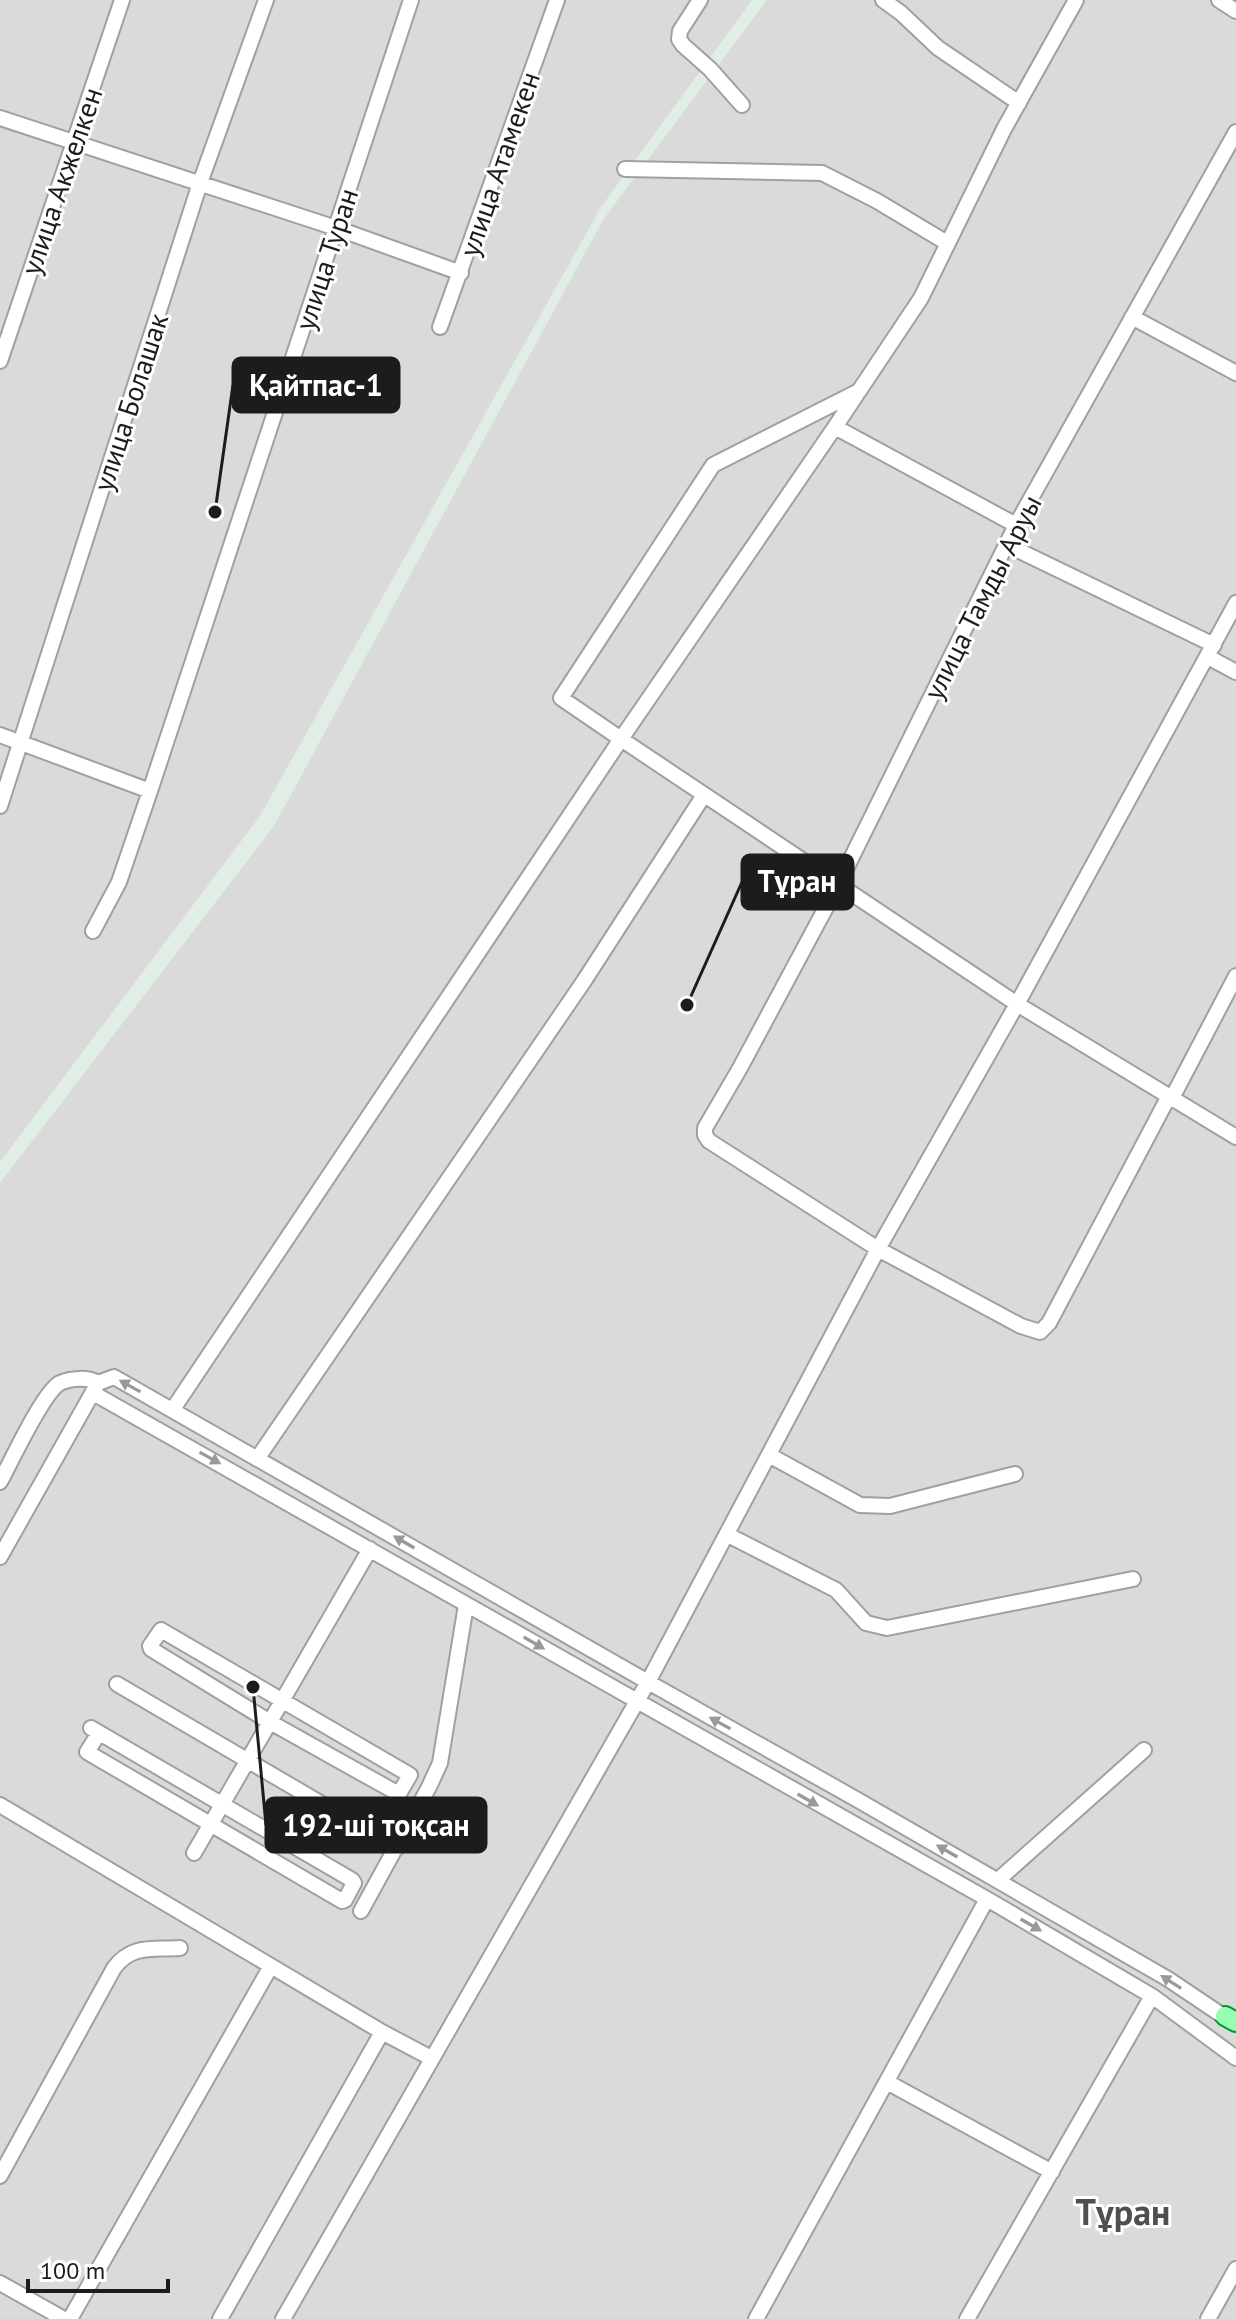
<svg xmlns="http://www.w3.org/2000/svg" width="1236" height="2319" viewBox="0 0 1236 2319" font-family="'PT Sans',sans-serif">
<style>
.residential{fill:#d9dad9}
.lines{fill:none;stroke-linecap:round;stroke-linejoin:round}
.minor-casing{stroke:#a0a0a0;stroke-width:18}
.major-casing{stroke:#009436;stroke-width:22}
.minor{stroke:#fff;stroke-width:14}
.major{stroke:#95ffb1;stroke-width:18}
.oneway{fill:#999}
.labels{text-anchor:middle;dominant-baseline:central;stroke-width:6;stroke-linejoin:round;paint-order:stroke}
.street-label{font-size:28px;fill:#1c1c1c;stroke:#fff}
.district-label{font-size:36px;font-weight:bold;fill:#4f4f4f;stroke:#fff}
.leader{fill:none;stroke:#1c1c1c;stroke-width:3}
.callout-dot{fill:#1c1c1c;stroke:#fff;stroke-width:3}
.callout{fill:#1c1c1c;stroke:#1c1c1c;stroke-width:3}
.callout-label{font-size:30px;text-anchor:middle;font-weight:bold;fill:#fff}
</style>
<rect width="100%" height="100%" fill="#e1eee6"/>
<path class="residential" d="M0,0h752l-151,207 -341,609 -260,346z
M767,0h469v2319h-1236v-1136l274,-357 329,-606z"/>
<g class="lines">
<g class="minor-casing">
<path id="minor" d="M700,0l-20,31 -1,8 4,6 27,24 32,36
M883,0l18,13 37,35 81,55
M1219,0l17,11
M0,118l336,110 125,45
M625,169l197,4 55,28 70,42
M1132,317l104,56
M440,327l117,-327
M0,361l122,-361
M859,391l-146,74 -152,233 60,41 214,-312 86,-129 83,-169 72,-129
M835,427l181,98
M1007,545l207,100
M1208,657l28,15
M0,735l150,56
M0,806l200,-623 66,-183
M93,931l26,-49 31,-91 261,-791
M1169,1096l-120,227 -9,9 -19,-6 -143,-77 -169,-108 -4,-6v-7l35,-60 98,-183 178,-360 220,-393
M1172,1098l64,-122
M93,1393l894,506 165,97 84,62
M173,1409l448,-670 396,265 219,133
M769,1455l91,50 30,1 125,-32
M257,1459l327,-478 120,-186
M0,1482c11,-20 43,-90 60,-99 11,-5 28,-6 38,0
M728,1535l108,55 30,33 21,5 246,-49
M0,1557l98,-174 16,-6 534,305 208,117 312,180 64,43
M161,1630l249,145 -10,17 -3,1 -127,-71 -119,-73 -1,-3z
M117,1684l280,164
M91,1728l261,152 2,3 -9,17 -3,1 -255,-149 12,-19
M0,1805l382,227 -162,287
M194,1853l176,-304
M998,1880l146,-130
M361,1911l68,-124 11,-24 26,-158
M382,2032l49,26
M887,2082l165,90
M0,2176l114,-208c18,-24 38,-18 66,-20
M0,2283l64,36
M70,2319l201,-353
M283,2319l365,-637 230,-433 139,-245 219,-401
M756,2319l231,-420
M967,2319l185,-323
M1208,2319l28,-50"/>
</g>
<g class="major-casing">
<path id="major" d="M1225,2016l11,6"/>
</g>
<use href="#minor" class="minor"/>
<use href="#major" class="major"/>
</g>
<defs><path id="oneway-solid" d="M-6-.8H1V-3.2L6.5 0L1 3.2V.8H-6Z" transform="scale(2)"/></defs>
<g class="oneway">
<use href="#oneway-solid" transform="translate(130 1386) rotate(-151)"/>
<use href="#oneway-solid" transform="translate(210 1458) rotate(29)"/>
<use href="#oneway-solid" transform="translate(404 1542) rotate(-150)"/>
<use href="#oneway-solid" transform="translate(534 1643) rotate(30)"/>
<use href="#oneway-solid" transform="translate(720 1723) rotate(-151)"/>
<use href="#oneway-solid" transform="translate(808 1800) rotate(30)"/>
<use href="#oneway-solid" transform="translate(947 1851) rotate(-150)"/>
<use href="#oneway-solid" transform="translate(1031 1925) rotate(30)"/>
<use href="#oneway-solid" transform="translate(1171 1982) rotate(-148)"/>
</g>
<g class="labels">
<g class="street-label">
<text transform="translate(499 164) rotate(-71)">улица Атамекен</text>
<text transform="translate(61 181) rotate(-71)">улица Акжелкен</text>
<text transform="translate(326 259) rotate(-72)">улица Туран</text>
<text transform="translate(130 402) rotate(-72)">улица Болашак</text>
<text transform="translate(982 597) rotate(-63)">улица Тамды Аруы</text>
</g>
<g class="district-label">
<text x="1123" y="2211">Тұран</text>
</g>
</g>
<path class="leader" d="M215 512L233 385M687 1005L742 882M253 1687L266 1825"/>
<g class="callout-dot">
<circle cx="215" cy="512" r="8"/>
<circle cx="687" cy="1005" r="8"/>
<circle cx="253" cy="1687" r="8"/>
</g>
<g class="callout">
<rect x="233" y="358" width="166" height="54" rx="8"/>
<rect x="742" y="855" width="111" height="54" rx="8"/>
<rect x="266" y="1798" width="220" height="54" rx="8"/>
</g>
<g class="callout-label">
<text x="316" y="396">Қайтпас-1</text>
<text x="797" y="892">Тұран</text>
<text x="376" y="1836">192-ші тоқсан</text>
</g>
<path d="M28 2279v12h140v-12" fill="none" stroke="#1c1c1c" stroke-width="4"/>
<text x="40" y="2279" font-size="24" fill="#1c1c1c" stroke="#ffffff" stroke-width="6" paint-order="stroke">100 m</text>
</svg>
